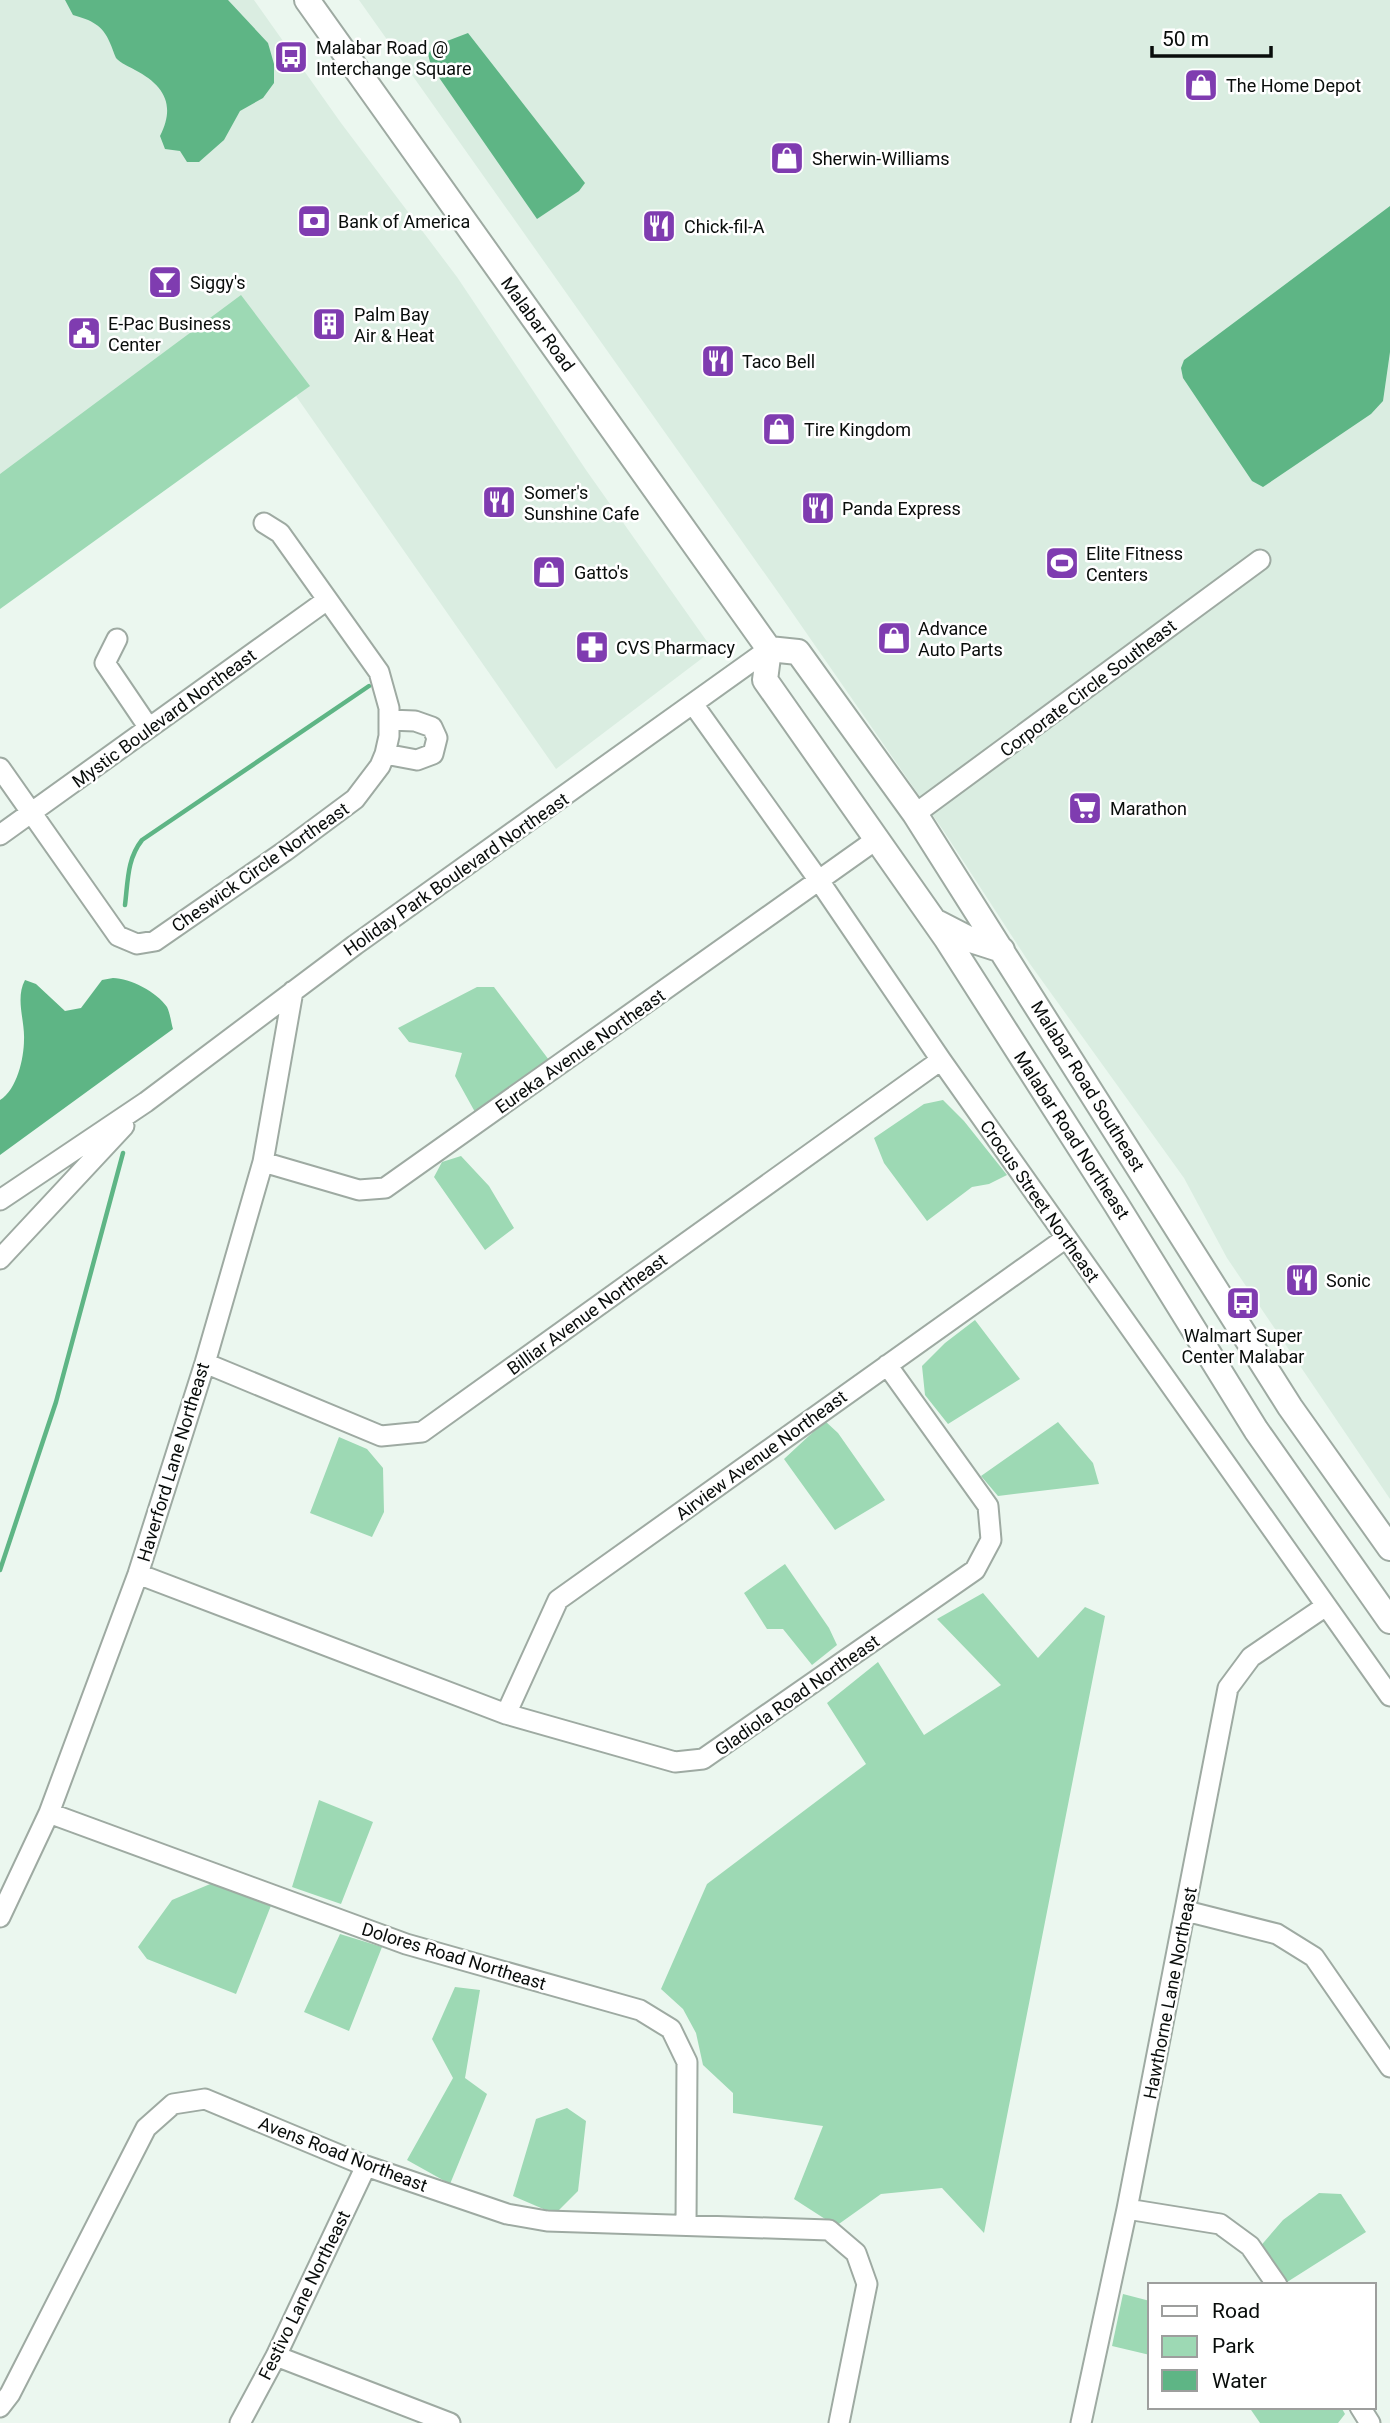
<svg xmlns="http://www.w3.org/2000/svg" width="1390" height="2423" viewBox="0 0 1390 2423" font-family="Roboto,sans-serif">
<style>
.built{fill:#daede1}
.green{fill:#9dd9b4}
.water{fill:#5eb585}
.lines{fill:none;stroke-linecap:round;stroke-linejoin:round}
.stream{stroke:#5eb585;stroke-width:4.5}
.minor-casing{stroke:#9eaaa2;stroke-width:23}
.major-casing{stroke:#9eaaa2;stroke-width:28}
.minor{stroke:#fff;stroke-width:19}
.major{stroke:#fff;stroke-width:24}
.labels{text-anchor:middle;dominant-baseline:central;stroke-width:5;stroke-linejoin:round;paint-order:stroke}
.poi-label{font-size:18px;fill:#090d0b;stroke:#fff;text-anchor:start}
.street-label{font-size:18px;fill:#090d0b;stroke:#fff}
</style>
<rect width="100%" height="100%" fill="#ebf7ef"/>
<path class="built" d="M0,0h254l87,123 116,154 129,193 127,180 -157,119 -260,-373 13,-10 -309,88z
M359,0h1031v1499l-163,-241 -43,-80 -154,-214 -87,-134 -163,-235z"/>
<path class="green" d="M241,295l69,91 -310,223v-135z
M477,987h17l55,73 -74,52 -20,-36 7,-23 -53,-11 -11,-14z
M943,1100l21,21 43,54 -18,9 -17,3 -45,34 -43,-58 -10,-25 50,-34z
M461,1156l28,30 25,42 -29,22 -51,-73 8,-15z
M975,1320l45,59 -72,45 -23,-29 -3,-29 23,-23z
M825,1421l13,12 47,67 -50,30 -51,-71z
M1058,1422l35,41 6,21 -101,12 -17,-20z
M339,1437l28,12 16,19 1,44 -12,25 -62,-24z
M785,1564l44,64 8,17 -25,20 -29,-36h-16l-23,-36z
M983,1593l55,65 47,-51 20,9 -121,617 -42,-45 -61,6 -45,32 -42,-27 29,-73 -90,-13v-20l-30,-28 -7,-32 -13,-24 -22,-20 46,-105 159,-120 -39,-61 51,-41 46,73 77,-50 -64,-66z
M319,1800l54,22 -32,82 -49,-17z
M215,1882l57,21 -36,91 -89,-35 -9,-12 34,-47z
M340,1934l42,13 -33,84 -45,-19z
M455,1987l25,3 -15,88 22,16 -37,90 -43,-24 46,-82 -21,-39z
M567,2108l19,13 -8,70 -23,23 -42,-18 23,-77z
M1319,2193l22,1 25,38 -82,52 -26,-35 25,-29z
M1123,2294l27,7v54l-38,-9z
M1249,2407h92l4,7 -7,9h-78z"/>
<path class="water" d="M65,0h163l40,43 6,21v19l-11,15 -23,13 -16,29 -25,22h-12l-7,-11 -15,-2 -5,-13c16,-31 4,-51 -25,-66 -5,-3 -15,-7 -19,-12 -2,-4 -4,-11 -6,-15 -7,-18 -19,-23 -37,-28z
M468,33l117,150 -6,8 -42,28 -106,-153 -3,-12 6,-8z
M1390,206v146l-7,49 -12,13 -108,73 -11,-6 -69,-103 -2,-10 3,-8z
M113,978c17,0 44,14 54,29 3,6 4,15 6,22l-173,126v-55c17,-10 24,-42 24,-60 1,-20 -9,-41 1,-60l11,4 29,27 16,-3 21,-28z"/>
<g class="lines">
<path class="stream" d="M125,905c3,-24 2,-46 17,-65l227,-154
M0,1570l56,-168 67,-249"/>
<g class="minor-casing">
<path id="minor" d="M117,639l-12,24 44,65
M693,704l127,178 121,178 449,636
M385,754l32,6 16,-6 4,-16 -5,-11 -17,-6 -26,-1
M0,768l118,168 19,8 18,-3 130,-90 70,-52 25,-33 5,-12 4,-18v-28l-10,-36 -99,-139 -16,-10
M915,814l345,-254
M0,835l327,-235
M263,1162l96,28 26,-2 492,-349
M0,1200l146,-98 209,-157 414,-296
M0,1259l124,-133
M205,1363l176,73 41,-4 519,-372
M138,1574l368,140 169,48 28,-3 272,-189 16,-30 -3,-34 -101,-141
M506,1714l52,-114 508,-362
M49,1813l357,131 234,66 31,19 16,33 -1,163
M1186,1911l91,23 37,23 76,110
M0,1917l49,-104 89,-239 67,-211 58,-201 30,-171
M1127,2209l93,15 30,22 27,39
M276,2356l174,67
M0,2407l10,-13 136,-266 27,-24 32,-5 161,67 141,48 40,7 282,9 27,23 11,31 -28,139
M1360,2407l10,16
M240,2423l36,-67 90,-190
M1081,2423l46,-214 101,-521 23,-31 75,-51"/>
</g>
<g class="major-casing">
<path id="major" d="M307,0l462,649
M769,649l-4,31 181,258 170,266 140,226 134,191
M769,649l29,3 117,162 375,593 100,141
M938,923l33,17 31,10"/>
</g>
<use href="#minor" class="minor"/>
<use href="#major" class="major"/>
</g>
<defs>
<g id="bus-square" transform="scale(1.75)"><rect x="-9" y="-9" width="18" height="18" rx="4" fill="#7f3cb0" stroke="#fff"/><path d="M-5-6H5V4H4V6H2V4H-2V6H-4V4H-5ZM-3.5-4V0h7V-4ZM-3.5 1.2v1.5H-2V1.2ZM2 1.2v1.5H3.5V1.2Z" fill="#fff"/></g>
<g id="shop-square" transform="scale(1.75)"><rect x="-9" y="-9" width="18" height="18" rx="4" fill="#7f3cb0" stroke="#fff"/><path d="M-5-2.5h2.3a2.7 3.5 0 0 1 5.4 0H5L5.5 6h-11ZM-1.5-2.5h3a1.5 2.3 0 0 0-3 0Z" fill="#fff"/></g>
<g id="bank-square" transform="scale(1.75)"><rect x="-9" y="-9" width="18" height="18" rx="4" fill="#7f3cb0" stroke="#fff"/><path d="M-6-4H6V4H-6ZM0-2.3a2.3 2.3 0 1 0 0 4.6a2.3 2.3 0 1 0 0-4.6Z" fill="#fff"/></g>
<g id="restaurant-square" transform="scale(1.75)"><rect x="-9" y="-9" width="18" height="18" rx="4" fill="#7f3cb0" stroke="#fff"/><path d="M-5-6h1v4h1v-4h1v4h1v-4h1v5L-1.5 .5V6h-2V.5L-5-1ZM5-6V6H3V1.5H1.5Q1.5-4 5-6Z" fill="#fff"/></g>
<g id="bar-square" transform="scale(1.75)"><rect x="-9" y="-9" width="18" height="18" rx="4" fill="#7f3cb0" stroke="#fff"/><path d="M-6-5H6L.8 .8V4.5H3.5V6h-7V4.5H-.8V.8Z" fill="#fff"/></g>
<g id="building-square" transform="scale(1.75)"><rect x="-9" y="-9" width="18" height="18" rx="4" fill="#7f3cb0" stroke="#fff"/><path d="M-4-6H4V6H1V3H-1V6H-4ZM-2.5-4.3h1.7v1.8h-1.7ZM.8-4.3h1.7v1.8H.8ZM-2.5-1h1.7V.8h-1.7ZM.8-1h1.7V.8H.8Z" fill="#fff"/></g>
<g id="civic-square" transform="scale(1.75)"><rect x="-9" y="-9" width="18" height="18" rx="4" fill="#7f3cb0" stroke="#fff"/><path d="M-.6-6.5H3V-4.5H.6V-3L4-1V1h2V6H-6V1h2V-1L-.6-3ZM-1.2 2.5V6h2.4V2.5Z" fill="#fff"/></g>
<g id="stadium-square" transform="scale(1.75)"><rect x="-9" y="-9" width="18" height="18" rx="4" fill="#7f3cb0" stroke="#fff"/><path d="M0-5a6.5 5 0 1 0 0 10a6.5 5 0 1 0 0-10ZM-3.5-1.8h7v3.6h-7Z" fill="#fff"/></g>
<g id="pharmacy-square" transform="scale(1.75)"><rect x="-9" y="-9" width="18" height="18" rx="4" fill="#7f3cb0" stroke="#fff"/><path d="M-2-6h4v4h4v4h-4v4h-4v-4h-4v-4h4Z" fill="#fff"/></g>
<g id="supermarket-square" transform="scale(1.75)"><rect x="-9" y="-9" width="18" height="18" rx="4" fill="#7f3cb0" stroke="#fff"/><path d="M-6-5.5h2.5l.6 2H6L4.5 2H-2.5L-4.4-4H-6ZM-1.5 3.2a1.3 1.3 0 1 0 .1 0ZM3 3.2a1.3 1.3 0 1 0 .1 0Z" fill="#fff"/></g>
</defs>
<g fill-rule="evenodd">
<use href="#bus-square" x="291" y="57"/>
<use href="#shop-square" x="1201" y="85"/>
<use href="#shop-square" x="787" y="158"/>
<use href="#bank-square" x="314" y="221"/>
<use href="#restaurant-square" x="659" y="226"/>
<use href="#bar-square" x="165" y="282"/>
<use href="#building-square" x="329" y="324"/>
<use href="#civic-square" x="84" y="333"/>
<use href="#restaurant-square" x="718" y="361"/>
<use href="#shop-square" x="779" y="429"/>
<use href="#restaurant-square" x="499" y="502"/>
<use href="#restaurant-square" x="818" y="508"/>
<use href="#stadium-square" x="1062" y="563"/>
<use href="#shop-square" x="549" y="572"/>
<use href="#shop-square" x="894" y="638"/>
<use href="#pharmacy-square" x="592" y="647"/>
<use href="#supermarket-square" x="1085" y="808"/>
<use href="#restaurant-square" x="1302" y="1280"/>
<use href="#bus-square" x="1243" y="1303"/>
</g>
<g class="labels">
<g class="poi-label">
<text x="316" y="47">Malabar Road @<tspan x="316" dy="21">Interchange Square</tspan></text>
<text x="1226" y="85">The Home Depot</text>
<text x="812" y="158">Sherwin-Williams</text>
<text x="338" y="221">Bank of America</text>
<text x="684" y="226">Chick-fil-A</text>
<text x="190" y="282">Siggy's</text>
<text x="354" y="314">Palm Bay<tspan x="354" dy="21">Air &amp; Heat</tspan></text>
<text x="108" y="323">E-Pac Business<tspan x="108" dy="21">Center</tspan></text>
<text x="742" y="361">Taco Bell</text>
<text x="804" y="429">Tire Kingdom</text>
<text x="524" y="492">Somer's<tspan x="524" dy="21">Sunshine Cafe</tspan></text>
<text x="842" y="508">Panda Express</text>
<text x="1086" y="553">Elite Fitness<tspan x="1086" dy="21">Centers</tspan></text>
<text x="574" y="572">Gatto's</text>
<text x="918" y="628">Advance<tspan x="918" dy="21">Auto Parts</tspan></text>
<text x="616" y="647">CVS Pharmacy</text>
<text x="1110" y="808">Marathon</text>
<text x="1326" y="1280">Sonic</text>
<text x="1243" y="1335" text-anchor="middle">Walmart Super<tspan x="1243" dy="21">Center Malabar</tspan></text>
</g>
<g class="street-label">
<text transform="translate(538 324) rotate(54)">Malabar Road</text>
<text transform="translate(1088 688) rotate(-37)">Corporate Circle Southeast</text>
<text transform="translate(164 718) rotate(-36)">Mystic Boulevard Northeast</text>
<text transform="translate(260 867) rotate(-35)">Cheswick Circle Northeast</text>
<text transform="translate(456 874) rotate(-35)">Holiday Park Boulevard Northeast</text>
<text transform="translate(580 1051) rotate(-35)">Eureka Avenue Northeast</text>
<text transform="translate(1088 1086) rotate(58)">Malabar Road Southeast</text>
<text transform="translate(1072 1135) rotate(57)">Malabar Road Northeast</text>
<text transform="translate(1040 1201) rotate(55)">Crocus Street Northeast</text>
<text transform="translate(587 1314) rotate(-36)">Billiar Avenue Northeast</text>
<text transform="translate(761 1455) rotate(-36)">Airview Avenue Northeast</text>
<text transform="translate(173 1462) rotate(-73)">Haverford Lane Northeast</text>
<text transform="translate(797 1695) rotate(-35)">Gladiola Road Northeast</text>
<text transform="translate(454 1956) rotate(17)">Dolores Road Northeast</text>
<text transform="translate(1170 1993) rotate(-79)">Hawthorne Lane Northeast</text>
<text transform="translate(343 2154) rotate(21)">Avens Road Northeast</text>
<text transform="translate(304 2295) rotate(-64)">Festivo Lane Northeast</text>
</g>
</g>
<rect x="1148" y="2283" width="228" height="126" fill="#ffffff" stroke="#9d9e9d" stroke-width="2"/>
<rect x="1162" y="2306" width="35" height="10" fill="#ffffff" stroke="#9d9e9d" stroke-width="2"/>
<text x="1212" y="2318" font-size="21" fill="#090d0b">Road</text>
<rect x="1162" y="2336" width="35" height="21" fill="#9dd9b4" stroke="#9d9e9d" stroke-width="2"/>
<text x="1212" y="2353" font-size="21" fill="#090d0b">Park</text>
<rect x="1162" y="2370" width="35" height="21" fill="#5eb585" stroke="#9d9e9d" stroke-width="2"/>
<text x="1212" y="2388" font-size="21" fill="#090d0b">Water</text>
<path d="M1152 46v10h119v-10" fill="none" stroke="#090d0b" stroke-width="3.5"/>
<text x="1162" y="46" font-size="21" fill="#090d0b" stroke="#ffffff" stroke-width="5" paint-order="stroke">50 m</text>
</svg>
